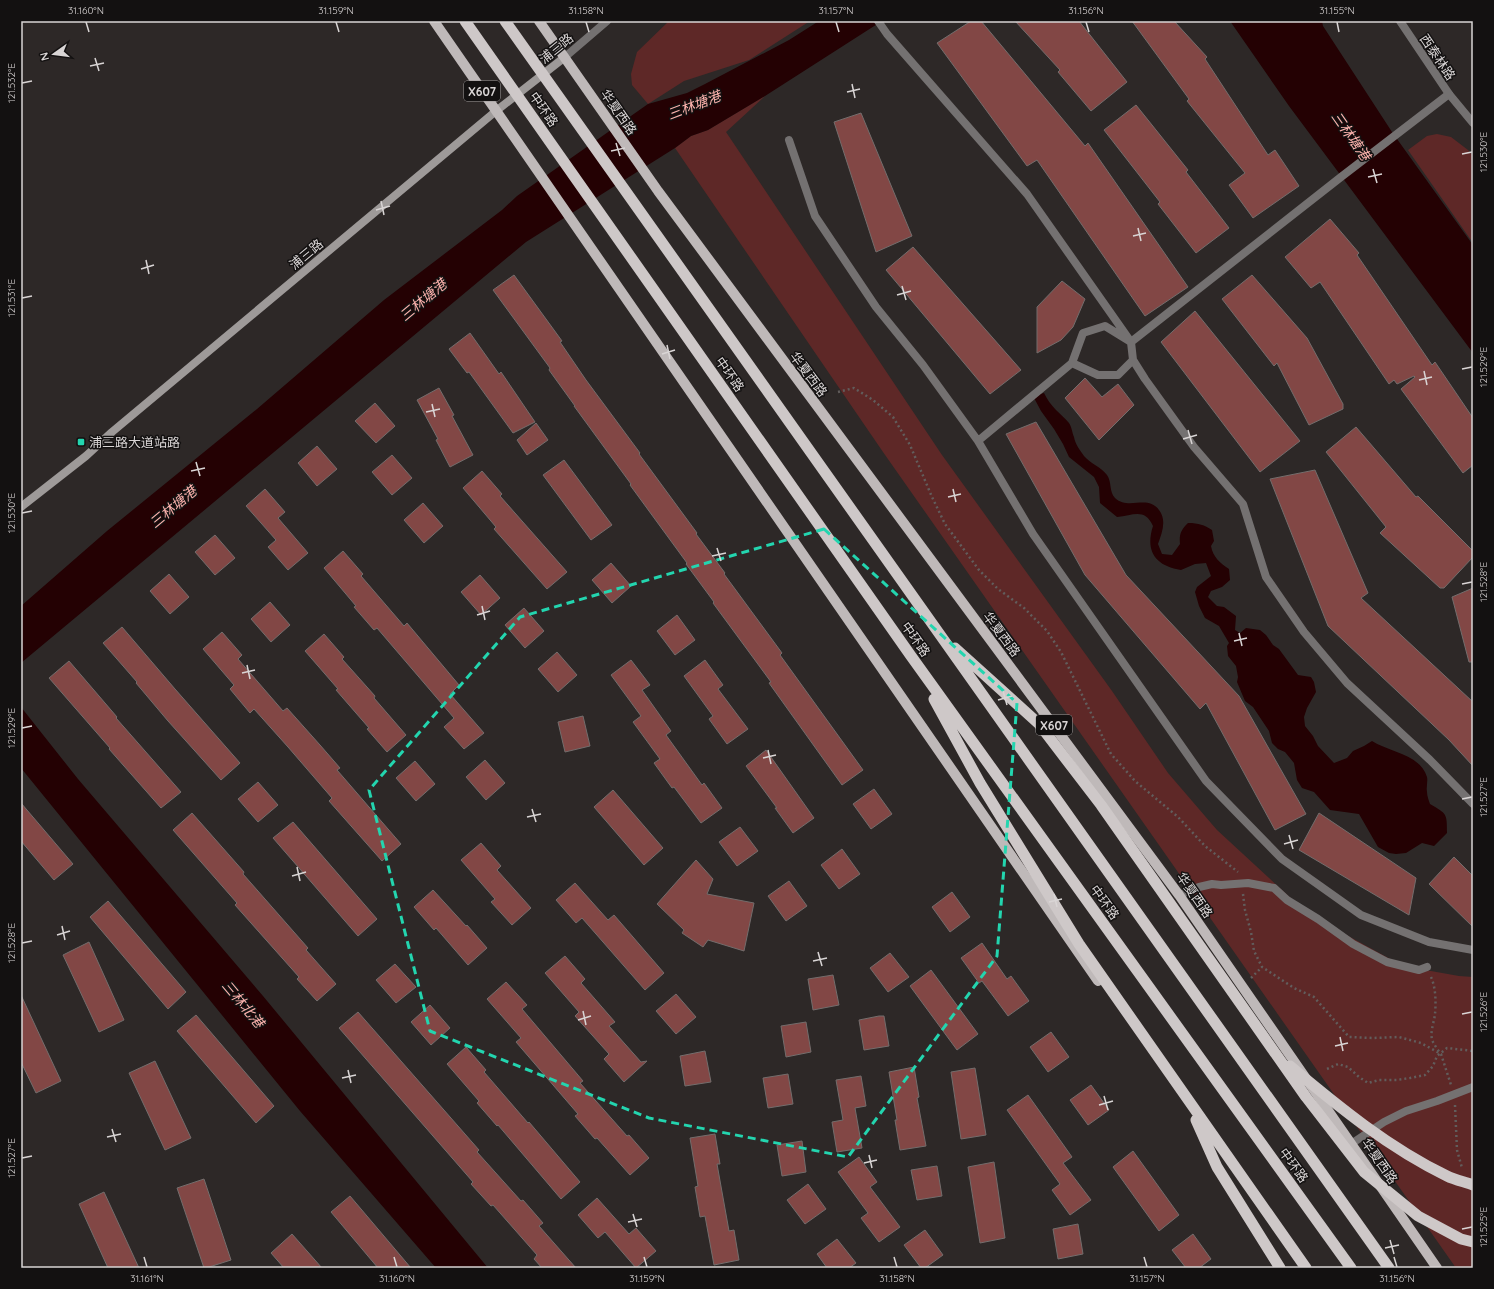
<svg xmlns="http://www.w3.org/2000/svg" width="1494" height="1289" viewBox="0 0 1494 1289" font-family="Quicksand,'Noto Sans SC',sans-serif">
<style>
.green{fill:#5e2827}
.water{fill:#240103}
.building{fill:#824745;stroke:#736d6c}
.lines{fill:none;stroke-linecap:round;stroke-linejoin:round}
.path{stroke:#625d5c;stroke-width:2.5;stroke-dasharray:2 3;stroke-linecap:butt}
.service{stroke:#747171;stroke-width:8}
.minor{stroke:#747171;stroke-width:8}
.tertiary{stroke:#747171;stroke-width:8}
.secondary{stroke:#9e9a99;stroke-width:8}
.primary{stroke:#bfb9b9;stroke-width:10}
.trunk{stroke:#cec8c8;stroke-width:11}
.marked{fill:none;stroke:#23d5af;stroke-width:3;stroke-dasharray:8 5;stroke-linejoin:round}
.ticks{fill:none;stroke:#d9d5d5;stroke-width:1.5}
.poi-dot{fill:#23d5af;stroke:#131111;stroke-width:1.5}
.labels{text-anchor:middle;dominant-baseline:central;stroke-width:3;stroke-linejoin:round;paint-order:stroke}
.shield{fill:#131111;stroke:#9e9a9a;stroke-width:1}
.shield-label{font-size:12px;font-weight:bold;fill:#d9d5d5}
.street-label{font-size:13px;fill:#d9d5d5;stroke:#131111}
.poi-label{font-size:13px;fill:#d9d5d5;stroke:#131111;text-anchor:start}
.water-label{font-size:14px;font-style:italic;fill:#feb3ae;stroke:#131111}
.neatline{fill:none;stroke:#d9d5d5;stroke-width:1.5}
.ticks-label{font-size:10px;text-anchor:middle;fill:#d9d5d5}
</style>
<rect width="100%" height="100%" fill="#2d2827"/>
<path class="green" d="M669,21h141l-61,39 -65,21 -36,23 -16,-19 -1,-11 6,-22z
M765,96l-39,36 216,323 170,236 56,82 49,57 91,84 95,52 56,10 14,1v291h-17l-573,-816 -208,-304 16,-12 17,-6z
M1437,134l14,3 17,13 5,6v87l-65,-93 19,-14z"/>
<path class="water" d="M819,21h63l-117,75 -57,34 -17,6 -16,12 -149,94 -505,421v-57l86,-75 150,-122 127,-109 118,-90 15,-14 131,-92 39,-11 18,-9 84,-44z
M1230,21h92l1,5 69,106 81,113v108l-184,-247z
M1044,393c3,6 7,12 12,17 4,4 9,8 13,13 3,5 3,9 5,14 1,7 6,13 10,19 7,8 17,11 23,19 5,7 2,17 8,23 14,13 32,-4 44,12 8,10 3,23 -1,34l4,10 10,1 8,-11c-1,-10 1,-14 8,-21 11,0 16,2 24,7l2,11 -3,5c2,11 9,17 18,23l1,11 -8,7 -11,4 -3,6 9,9 7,1 12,9 -1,14 5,3 6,-5 14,2 6,5 7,10 6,4 19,26 13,2 3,5 2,10 -9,16 -3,9 1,9 8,10 5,10 16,17 13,-5 6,-7 11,-5 8,-5c17,11 48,13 55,36 1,5 -1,10 0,15 0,4 2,9 3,12 17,10 17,9 17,29l-13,13 -12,-3 -16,10 -10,1 -7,-1 -11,-6 -19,-33 -29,-4 -16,-18 -12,-4 -5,-8 -3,-17 -9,-11 -7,-3 -6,-6 -3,-12 -16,-24 -8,-6 -8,-19 1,-5 -2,-11 -8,-10 -1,-10 2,-3 -10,-17 -14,-8 -6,-12 -4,-14 2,-5 14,-11 -5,-13 -11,1 -14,6c-26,-4 -36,-19 -28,-44 -8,-18 -19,-11 -36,-9l-17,-14 -1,-16 -5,-10 -25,-20 -6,-13 -9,-15 -13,-18 -8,-15z
M21,707l57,72 185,217 225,272h-52l-136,-157 -279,-343z"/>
<path class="building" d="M971,21h10l104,125 3,-3 100,144 -43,29 -108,-156 -10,6 -90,-123z
M1015,21h64l48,61 -36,29 -33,-39 2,-2z
M1132,21h42l33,36 -2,2 63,96 7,-5 24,36 -46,32 -24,-33 16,-12 -58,-72 2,-2z
M1136,105l52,65 -2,2 43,56 -33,25 -38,-49 2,-2 -56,-72z
M861,113l51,123 -36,16 -42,-130z
M1330,219l29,34 -2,2 75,110 3,-3 38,56v47l-10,8 -62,-84 14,-12 -1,-1 -17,8 -3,-4 -5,4 -69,-102 -9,6 -26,-31z
M913,247l108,123 -31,24 -104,-124z
M514,275l48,66 -2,1 26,38 54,73 -1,1 58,79 -1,1 29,39 -1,1 58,79 -2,2 83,115 -21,15 -73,-102 2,-1 -58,-79 1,-1 -28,-38 1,-1 -57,-78 1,-1 -57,-78h1l-26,-36 1,-2 -57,-78z
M1252,275l55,63 36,66v5l-34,16 -32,-62 -3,3 -52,-67z
M1062,281l23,18 -12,28 -12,13 -24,13v-46z
M1195,311l105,130 -40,31 -99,-130z
M470,333l29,41 2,-2 34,50 -22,11 -44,-61 -2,1 -18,-24z
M1085,378l17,19 16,-13 16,21 -35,35 -34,-42z
M439,388l15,27 -2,1 21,39 -23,12 -14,-27 2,-1 -21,-39z
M375,403l20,23 -19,17 -21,-22z
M1036,422l90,153 113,121 67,118 -31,16 -69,-127 -6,6 -115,-134 -79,-141z
M536,423l12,17 -21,15 -10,-15z
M1356,427l60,70 2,-1 55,55v6l-29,31h-4l-60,-55 6,-6 -60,-75z
M317,446l20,23 -20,17 -19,-23z
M392,455l20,23 -20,17 -20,-23z
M564,460l48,65 -21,15 -48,-65z
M1315,470l53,123 -7,5 112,104v64l-24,-26 -121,-114 -58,-147z
M482,471l20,23 -2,2 67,76 -20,17 -53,-60 2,-2 -33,-39z
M265,489l20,23 -7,6 30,35 -20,17 -20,-23 8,-7 -30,-34z
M423,503l20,23 -19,17 -20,-23z
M215,535l20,23 -20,17 -20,-23z
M343,551l20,23 -2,2 43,50 3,-3 52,62 -9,9 34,39 -20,16 -20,-22 10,-9 -77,-90 -3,2 -20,-23 2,-1 -32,-38z
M611,563l20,23 -19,17 -20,-23z
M169,574l20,23 -19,17 -20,-23z
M480,575l20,23 -19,17 -20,-23z
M1473,588v74h-4l-17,-65z
M270,602l20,23 -19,17 -20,-23z
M524,608l20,23 -19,17 -20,-23z
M677,615l18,25 -20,15 -18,-24z
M122,627l53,62 65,74 -19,17 -53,-59 -32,-38 1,-1 -34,-39z
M222,632l20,23 -4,4 45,52 4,-3 33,37 20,23 -3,2 64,74 -19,17 -53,-60 3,-3 -44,-51 -34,-38 -4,4 -20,-24 4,-4 -31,-36z
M324,634l20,23 -2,2 33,37 -1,2 32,37 -19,17 -20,-23 2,-1 -33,-38 2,-1 -33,-38z
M557,652l20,23 -19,17 -20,-23z
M631,660l19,25 -8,5 29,41 -5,4 36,50 2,-2 18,25 -21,15 -27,-36 -2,1 -18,-25 6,-4 -27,-37 8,-6 -30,-41z
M705,660l18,25 -5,4 30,40 -21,15 -18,-25 4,-3 -29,-40z
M69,661l48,56 -1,1 65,74 -20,16 -52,-59 1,-1 -61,-70z
M583,716l7,30 -25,6 -7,-30z
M766,750l48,68 -21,15 -18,-25h2l-31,-42z
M485,760l20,23 -19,17 -20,-23z
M415,761l20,23 -19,17 -20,-23z
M258,782l20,23 -20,17 -20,-23z
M874,789l18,25 -21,15 -18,-25z
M613,790l50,58 -19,17 -50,-58z
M21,803l52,61 -19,16 -33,-39z
M192,813l52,59 -1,2 65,74 -2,2 30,34 -19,17 -20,-22 2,-2 -64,-72 2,-2 -64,-73z
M1319,813l97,65 -7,37 -110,-65z
M293,822l84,97 -19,17 -85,-98z
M740,827l18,24 -21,15 -18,-24z
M481,843l20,23 -4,4 34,38 -19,17 -21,-23 4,-3 -34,-39z
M842,849l18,25 -21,15 -18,-24z
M1454,857l19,19v51l-44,-43z
M696,860l17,19 -6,15 47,9 -10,48 -36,-11 -5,7 -21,-14 2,-3 -27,-26z
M789,881l18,25 -21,15 -18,-25z
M575,883l33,37 6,-5 50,58 -19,17 -63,-72 -6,5 -20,-23z
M433,890l33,36 1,-1 20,23 -19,17 -32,-37 -2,2 -20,-23z
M952,892l18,25 -20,15 -18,-25z
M108,901l78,91 -18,17 -78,-92z
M89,942l35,78 -25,12 -36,-77z
M982,943l25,36 4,-3 18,25 -21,15 -26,-35 -3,2 -18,-25z
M890,953l19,24 -21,15 -18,-24z
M565,956l20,23 -4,4 34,39 -6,4 32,36 6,-1 -23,21 -20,-23 5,-5 -34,-38 4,-4 -34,-39z
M395,964l21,23 -20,16 -20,-23z
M931,970l47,64 -21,16 -47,-64z
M833,975l6,30 -26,5 -5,-31z
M506,982l21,23 -5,4 61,72 -3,2 47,53 2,-1 20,23 -19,17 -33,-37 -2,1 -20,-23 3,-2 -62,-72 5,-4 -34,-39z
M676,994l20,23 -20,17 -20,-23z
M21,995l40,86 -25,12 -15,-31z
M430,1005l20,23 -19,17 -20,-23z
M358,1012l121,138 -2,2 44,49 2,-1 20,23 -4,3 37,42h-34l-8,-9 3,-4 -44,-50 -2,1 -20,-22 2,-2 -134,-154z
M196,1015l78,91 -18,17 -79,-92z
M879,1016h5l5,30 -25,4 -5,-30z
M806,1022l5,30 -25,5 -5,-31z
M1051,1032l18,25 -21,15 -18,-25z
M466,1047l20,23 -2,2 44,51 1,-1 51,60 -19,17 -63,-74 -1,1 -20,-23 2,-2 -32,-37z
M705,1051l6,31 -26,4 -5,-30z
M155,1061l36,77 -26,12 -36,-77z
M914,1067l5,30 -2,1 9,48 -26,4 -5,-30h2l-8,-48z
M975,1068l11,67 -25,4 -10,-67z
M788,1074l5,30 -25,4 -5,-30z
M861,1076l5,30 -11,2 7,40 -25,4 -5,-30 11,-2 -7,-40z
M1091,1085l18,25 -21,15 -18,-25z
M1028,1095l44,62 -9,6 28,37 -21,15 -18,-25 8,-6 -53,-74z
M715,1134l5,30h-3l12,67 5,-1 5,30 -25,5 -9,-49 -5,1 -5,-30 3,-1 -8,-48z
M802,1141l4,31 -24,4 -5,-31z
M1133,1151l46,64 -20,16 -46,-64z
M859,1157l18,25 -7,5 30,40 -21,15 -18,-24 7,-5 -30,-41z
M994,1162l11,76 -25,5 -12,-76z
M937,1166l5,30 -25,4 -6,-30z
M204,1179l27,81 -25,8h-2l-27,-80z
M808,1184l18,25 -21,15 -18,-24z
M104,1192l35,76h-31l-29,-64z
M350,1196l61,72h-33l-47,-56z
M597,1198l32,36 7,-6 20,23 -20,17 -31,-36 -7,6 -20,-23z
M1078,1224l5,30 -25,5 -5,-30z
M925,1230l18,25 -18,13h-4l-17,-23z
M292,1234l30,34h-38l-13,-15z
M1193,1234l18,25 -12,9h-13l-14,-18z
M837,1239l19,24 -7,5h-22l-10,-14z"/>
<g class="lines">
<path class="path" d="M838,392l16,-4 19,12 20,17 17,28 22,52 13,27 34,46 19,19 26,19 23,23 14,21 50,102 24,27 43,36 27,29 33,26
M1243,894l2,16 6,22 3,19 8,16 32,21 20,9 35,40 24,1 26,-1 22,6 20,11 10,31
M1431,977c5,11 5,26 4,37 -1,9 -6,20 -2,28 2,4 5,8 7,11
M1251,978l11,-11
M1327,1069l11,-5 10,3 11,10 9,6 11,-3h18l13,-2 15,-3 8,-9 4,-10 10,-8 26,3
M1455,1105l2,45 5,18"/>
<path class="service" d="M878,21l9,13 140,160 104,148 -26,-16 -22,7 -11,30 -94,78
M1449,94l-108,83 -210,165 2,18 12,19 49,68 49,57 23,73 38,55 43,51 83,77 43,44
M789,140l26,76 61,91 47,58 55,76 55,93 173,247 76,78 79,56 68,27 44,8
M1072,363l26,12h20l15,-15
M1179,895l20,-8 13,-3 9,1 27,-2 26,5 13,12 31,19 35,25 34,18 32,8 8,-3"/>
<path class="minor" d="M1400,21l49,73 24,29
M1351,1144l33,-22 22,-11 31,-10 36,-14"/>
<path class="tertiary" d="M565,57l42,-36"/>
<path class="secondary" d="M21,507l65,-51 26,-24 384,-321 69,-54"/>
<path class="primary" d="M434,21l664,960
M539,21l119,170 521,704 258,373"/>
<path class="trunk" d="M465,21l446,635 440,612
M505,21l884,1247
M955,648l84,76 62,81 205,292 58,75 54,44 43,23 12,3
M934,699l46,84 99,161 227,324
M1290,1066c49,41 99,82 157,110 8,4 18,6 26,9
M1196,1120l21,47 63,101"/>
</g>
<path class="marked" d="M824,529l193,174 -20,253 -149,201 -199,-39 -219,-87 -61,-241 151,-173z"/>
<path class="ticks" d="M86,22l3,10M336,22l3,10M586,22l3,10M836,22l3,10M1086,22l3,10M1337,22l2,10M95,58l4,13M90,66l14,-3M22,83l10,-2M852,84l3,14M847,92l13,-3M616,143l4,13M611,151l14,-3M1462,154l10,-2M1373,169l4,14M1368,177l14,-3M381,201l3,14M376,210l14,-4M1138,228l3,13M1133,236l13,-3M146,260l3,14M141,269l13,-4M902,286l4,14M897,295l14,-4M22,298l10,-2M667,345l3,14M662,354l13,-4M1462,369l10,-2M1424,371l3,14M1419,380l13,-3M432,404l3,13M426,412l14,-3M1188,430l4,14M1183,439l14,-4M196,462l4,14M191,471l14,-3M953,489l3,13M948,497l13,-3M22,513l10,-2M717,548l4,13M712,556l14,-3M1462,584l10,-2M482,606l3,14M477,615l13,-4M1239,633l3,13M1234,641l13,-3M247,665l3,14M242,673l13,-3M1003,691l4,14M998,700l14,-4M22,728l10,-2M768,750l3,14M763,758l13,-3M1462,799l10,-2M532,809l4,13M527,817l14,-3M1289,835l4,14M1284,844l14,-4M297,867l3,14M292,876l14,-4M1054,894l3,13M1049,902l13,-3M62,926l3,14M57,935l13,-4M22,943l10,-2M818,952l4,14M813,961l14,-3M583,1011l3,14M1462,1014l10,-2M578,1020l13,-4M1340,1037l3,14M1335,1046l13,-3M348,1070l3,13M342,1078l14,-3M1104,1096l4,14M1099,1105l14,-4M112,1129l4,13M107,1137l14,-3M869,1155l3,13M22,1158l10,-2M864,1163l13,-3M633,1214l4,13M628,1222l14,-3M1462,1229l10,-2M1390,1240l4,14M1385,1248l14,-3M144,1257l3,10M394,1257l3,10M644,1257l3,10M894,1257l3,10M1144,1257l3,10M1394,1257l3,10"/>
<rect class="poi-dot" x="77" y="438" width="8" height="8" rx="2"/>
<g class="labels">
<g class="shield">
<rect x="464" y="81" width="36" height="20" rx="3"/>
<rect x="1036" y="715" width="36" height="20" rx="3"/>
</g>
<g class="shield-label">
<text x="482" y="91">X607</text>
<text x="1054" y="725">X607</text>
</g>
<g class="street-label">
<text transform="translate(556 48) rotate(-39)">浦三路</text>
<text transform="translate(1438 57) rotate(56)">西泰林路</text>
<text transform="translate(544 109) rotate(55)">中环路</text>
<text transform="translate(619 112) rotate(55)">华夏西路</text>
<text transform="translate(306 254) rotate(-40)">浦三路</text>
<text transform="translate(730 374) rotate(55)">中环路</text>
<text transform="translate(809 374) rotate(53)">华夏西路</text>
<text transform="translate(1002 634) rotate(53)">华夏西路</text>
<text transform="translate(916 639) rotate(55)">中环路</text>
<text transform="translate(1195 895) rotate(55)">华夏西路</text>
<text transform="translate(1105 902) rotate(54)">中环路</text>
<text transform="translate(1380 1161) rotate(55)">华夏西路</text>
<text transform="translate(1294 1165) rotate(54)">中环路</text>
</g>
<g class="poi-label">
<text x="89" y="442">浦三路大道站路</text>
</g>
<g class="water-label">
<text transform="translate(694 105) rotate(-21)">三林塘港</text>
<text transform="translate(1351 136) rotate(55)">三林塘港</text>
<text transform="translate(423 300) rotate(-40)">三林塘港</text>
<text transform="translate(173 507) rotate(-40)">三林塘港</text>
<text transform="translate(243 1004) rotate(50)">三林北港</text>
</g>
</g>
<rect width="1494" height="1289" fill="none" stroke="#131111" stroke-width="44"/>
<g transform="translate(54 54) rotate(256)" stroke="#131111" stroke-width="3" paint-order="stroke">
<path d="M0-3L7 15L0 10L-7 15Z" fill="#d9d5d5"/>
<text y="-6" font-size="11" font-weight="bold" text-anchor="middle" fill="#d9d5d5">N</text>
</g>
<rect x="22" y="22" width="1450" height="1245" class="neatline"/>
<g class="ticks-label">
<text x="86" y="14">31.160°N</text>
<text x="336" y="14">31.159°N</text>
<text x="586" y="14">31.158°N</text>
<text x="836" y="14">31.157°N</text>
<text x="1086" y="14">31.156°N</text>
<text x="1337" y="14">31.155°N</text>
<text transform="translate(11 83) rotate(-90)" y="4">121.532°E</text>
<text transform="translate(1483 152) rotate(-90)" y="4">121.530°E</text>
<text transform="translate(11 298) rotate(-90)" y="4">121.531°E</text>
<text transform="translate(1483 367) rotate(-90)" y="4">121.529°E</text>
<text transform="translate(11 513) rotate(-90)" y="4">121.530°E</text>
<text transform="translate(1483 582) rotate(-90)" y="4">121.528°E</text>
<text transform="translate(11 728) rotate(-90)" y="4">121.529°E</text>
<text transform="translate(1483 797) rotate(-90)" y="4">121.527°E</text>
<text transform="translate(11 943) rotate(-90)" y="4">121.528°E</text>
<text transform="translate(1483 1012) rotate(-90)" y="4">121.526°E</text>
<text transform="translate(11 1158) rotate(-90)" y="4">121.527°E</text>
<text transform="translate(1483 1227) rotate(-90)" y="4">121.525°E</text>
<text x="147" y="1282">31.161°N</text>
<text x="397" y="1282">31.160°N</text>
<text x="647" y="1282">31.159°N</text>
<text x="897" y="1282">31.158°N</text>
<text x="1147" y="1282">31.157°N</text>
<text x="1397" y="1282">31.156°N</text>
</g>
</svg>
